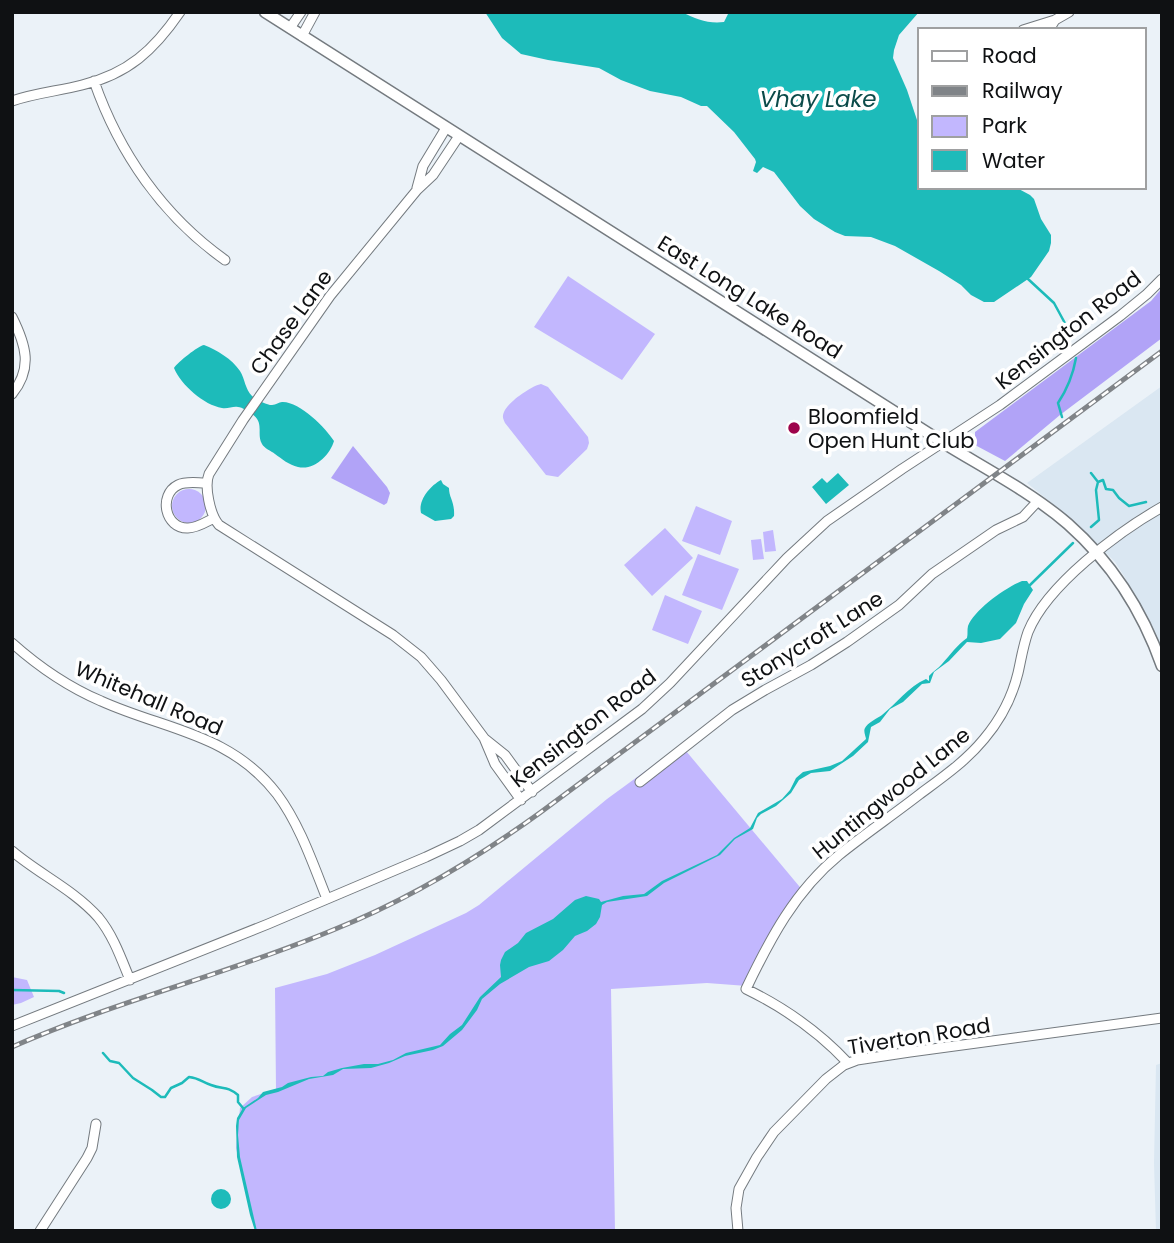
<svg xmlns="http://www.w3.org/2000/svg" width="1174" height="1243" viewBox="0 0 1174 1243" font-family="Poppins,sans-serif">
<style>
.built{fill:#dae7f2}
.green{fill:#c2b7fe}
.forest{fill:#b1a3f7}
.water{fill:#1dbbba}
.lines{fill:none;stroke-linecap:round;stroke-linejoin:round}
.stream{stroke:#1dbbba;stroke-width:2.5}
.minor-casing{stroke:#747a7f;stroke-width:11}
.major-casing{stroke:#747a7f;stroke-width:13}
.minor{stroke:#fff;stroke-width:9}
.major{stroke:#fff;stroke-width:10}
.rail-casing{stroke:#808488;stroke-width:5}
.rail{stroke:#fff;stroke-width:2.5;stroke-dasharray:8;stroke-linecap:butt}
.poi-dot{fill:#9e044b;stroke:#fff;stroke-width:2.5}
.labels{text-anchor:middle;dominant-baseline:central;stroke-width:7;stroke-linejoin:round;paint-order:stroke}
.street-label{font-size:21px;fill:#0f1113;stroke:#fff}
.poi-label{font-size:21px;fill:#0f1113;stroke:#fff;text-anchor:start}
.water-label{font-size:23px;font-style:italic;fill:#0c4b4a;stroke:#fff}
</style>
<rect width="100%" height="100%" fill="#ebf2f8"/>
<path class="built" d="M1162,386v268l-7,-18 -31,-60 -9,-14 -40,-40 -48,-39z
M1162,1063v168h-6l-2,-68 2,-98z"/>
<path class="green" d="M568,276l87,58 -33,46 -88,-53z
M541,384l7,3 40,50 1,6 -2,6 -29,28 -12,-2 -41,-52c-2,-5 -3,-6 -1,-11 3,-9 27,-26 37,-28z
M172 506a17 17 0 1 1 34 0a17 17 0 1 1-34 0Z
M696,506l36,15 -12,34 -38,-14z
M665,528l28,30 -41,38 -28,-31z
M773,530l3,21 -11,1 -2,-20z
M761,539l3,20 -11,1 -2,-20z
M698,554l41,15 -17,41 -40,-15z
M665,595l37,16 -14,33 -36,-14z
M681,745l123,147 -57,94 -40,-3 -96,6 4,242h-360l-19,-83 4,-40 12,-11 24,-8 -1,-101 52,-14 48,-19 91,-42 13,-8 128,-106z
M12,977l15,3 7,17 -13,6 -9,2z"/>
<path class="forest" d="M1162,288v50l-102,77 -55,46 -30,-16v-13l176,-131z
M353,446l34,41 3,6 -3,10 -3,2 -53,-27z"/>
<path class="water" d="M485,12h197c14,7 26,12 42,10l5,-10h190l-20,23 -5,15 -1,8 14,32 13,39v58h95l15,8 4,4 7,20 10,16v8l-2,8 -18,26 -37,25h-10l-13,-7 -10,-10 -22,-14 -44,-25 -24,-9 -26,-1 -10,-4 -21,-13 -14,-13 -26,-34 -11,-5 -6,6 -4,-2 3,-9 -1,-3 -21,-27 -27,-26h-6l-20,-9 -31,-6 -29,-11 -22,-12 -51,-8 -27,-6 -19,-16z
M204,345c13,5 28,14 36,26 5,8 5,18 12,25 4,3 14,9 20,9 4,0 7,-3 10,-3 17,-1 44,26 52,39 -4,14 -20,30 -36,26 -9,-2 -16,-8 -23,-13 -4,-3 -11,-6 -13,-10 -6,-10 3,-21 -10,-30 -3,-2 -10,-7 -14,-7 -5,-1 -10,2 -16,1 -18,-3 -41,-23 -48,-40 4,-6 24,-22 30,-23z
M838,473l11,12 -23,19 -14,-17 10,-9 5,5z
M441,480l2,4 6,4c0,10 6,14 5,28l-3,3 -16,2 -14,-8c-3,-13 9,-27 20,-33z
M1022,581h5l6,9 -9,14 -8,19 -16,16 -19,4 -14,-1 -18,19 -15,11 -4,11 -8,1 -19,18 -13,7 -10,13 -9,5 -3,15 -15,14 -23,15 -19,2 -12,7 -8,13 -15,13 -15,8 -4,4 -4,11 -18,10 -15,16 -56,28 -17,13 -40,6 -5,3 -2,12 -4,7 -9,7 -12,5 -12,14 -14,11 -20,6 -29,17 -18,15 -5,11 -15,20 -19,16 -10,4 -28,6 -16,7 -18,5 -28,1 -10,6 -24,4 -31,13 -12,3 -20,13 -7,12 -1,15 2,22 17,74h-2l-5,-16 -13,-58 -1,-31 1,-8 6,-10 15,-10 5,-6 19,-5 6,-4 23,-6 12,-1 5,-4 14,-4 22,-4h14l15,-4 13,-7 34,-8 10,-11 12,-9 18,-28 21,-20 -1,-12 1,-5 4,-8 13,-9 8,-10 27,-14 22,-19 11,-4 13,3 2,3 22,-6 21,-2 18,-13 55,-26 17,-17 16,-10 8,-15 24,-14 8,-9 6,-12 7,-6 27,-6 12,-5 24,-22c0,-2 -3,-8 -1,-11 2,-5 13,-10 17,-13 15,-12 26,-28 44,-36l3,2v-5c4,-5 9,-7 13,-12 8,-9 15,-19 25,-26 1,-4 0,-8 1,-12 6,-16 38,-39 54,-45z
M211 1199a10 10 0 1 1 20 0a10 10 0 1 1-20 0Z"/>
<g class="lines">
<path class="stream" d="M1028,279l26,24 19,35
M1062,417l-4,-14c10,-15 15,-28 18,-45
M1091,473l7,9
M1091,527l8,-7 -3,-30 2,-8 5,-2 3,9 7,1 6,8 10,8 17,-4
M1030,585l43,-42
M12,990l47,1 5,2
M103,1053l7,8 9,2 14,15 19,12 9,7h4l6,-9 11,-5 7,-6c10,1 13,5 22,8 12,5 15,0 27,10v7l5,6"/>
<g class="minor-casing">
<path id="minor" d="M290,28l11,-16
M1023,30l32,-10
M1049,30l6,-10 14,-8
M302,36l13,-24
M94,81c25,72 69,135 131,179
M12,101c23,-8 47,-10 70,-16 46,-11 72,-35 98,-73
M459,136l-26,39 -16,15 -87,106 -87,124 -34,54c-5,12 1,41 10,51l174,110 28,22 20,23 43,58 11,26 26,36
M417,188l6,-22 23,-38
M12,317c14,28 21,51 0,77
M205,483c-8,0 -19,-2 -27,2 -20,10 -13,44 10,43 9,0 18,-6 26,-10
M12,643c27,24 56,44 89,58 64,29 129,32 176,93 23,31 36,70 50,105
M485,739l20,16 27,37
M640,782l92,-72 33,-20 46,-25 36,-23 52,-37 33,-31 64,-44 27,-13 14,-15
M12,851c27,23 62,39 86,66 15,18 23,41 32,63
M12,1026l256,-102 158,-67 34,-16 19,-11 163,-121 28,-26 117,-125 40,-37 75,-52 98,-64 120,-89 27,-22 15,-15
M848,1063c-28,-30 -65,-56 -102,-74 24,-50 49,-98 93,-134 26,-21 54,-40 81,-61 23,-17 46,-33 64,-55 16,-19 28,-41 34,-66 3,-13 5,-27 10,-41 19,-47 90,-100 134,-125
M40,1231l47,-73 5,-10 4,-24
M738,1231l-2,-23 3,-19 18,-32 17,-25 52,-53 18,-14 13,-5 53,-8 252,-34"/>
</g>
<g class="major-casing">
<path id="major" d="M265,12l677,430c42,26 89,50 126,82 43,38 75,88 94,142"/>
</g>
<use href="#minor" class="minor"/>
<use href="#major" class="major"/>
<g class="rail-casing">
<path id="rail" d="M12,1047c104,-46 216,-73 321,-117 75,-30 143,-71 208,-118l621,-461"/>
</g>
<use href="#rail" class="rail"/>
</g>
<circle class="poi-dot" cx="794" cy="428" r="7"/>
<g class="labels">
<g class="street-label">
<text transform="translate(750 297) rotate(32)">East Long Lake Road</text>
<text transform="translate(291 322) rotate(-54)">Chase Lane</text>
<text transform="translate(1068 330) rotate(-38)">Kensington Road</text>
<text transform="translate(812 639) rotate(-32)">Stonycroft Lane</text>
<text transform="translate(149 698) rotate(23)">Whitehall Road</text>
<text transform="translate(583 728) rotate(-38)">Kensington Road</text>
<text transform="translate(891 793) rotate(-39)">Huntingwood Lane</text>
<text transform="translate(919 1036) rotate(-9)">Tiverton Road</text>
</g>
<g class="poi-label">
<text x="808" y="416">Bloomfield<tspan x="808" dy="24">Open Hunt Club</tspan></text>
</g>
<g class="water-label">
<text x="818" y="99">Vhay Lake</text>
</g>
</g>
<rect width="1174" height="1243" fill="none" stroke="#0f1113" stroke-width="28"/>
<rect x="918" y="28" width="228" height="161" fill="#ffffff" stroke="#9fa0a1" stroke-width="2"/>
<rect x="932" y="51" width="35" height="10" fill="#ffffff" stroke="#9fa0a1" stroke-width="2"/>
<text x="982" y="63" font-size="21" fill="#0f1113">Road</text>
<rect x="932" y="86" width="35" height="10" fill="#808488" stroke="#9fa0a1" stroke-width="2"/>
<text x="982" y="98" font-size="21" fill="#0f1113">Railway</text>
<rect x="932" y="116" width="35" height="21" fill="#c2b7fe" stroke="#9fa0a1" stroke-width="2"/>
<text x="982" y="133" font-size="21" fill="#0f1113">Park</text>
<rect x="932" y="150" width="35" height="21" fill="#1dbbba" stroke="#9fa0a1" stroke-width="2"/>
<text x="982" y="168" font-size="21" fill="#0f1113">Water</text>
</svg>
